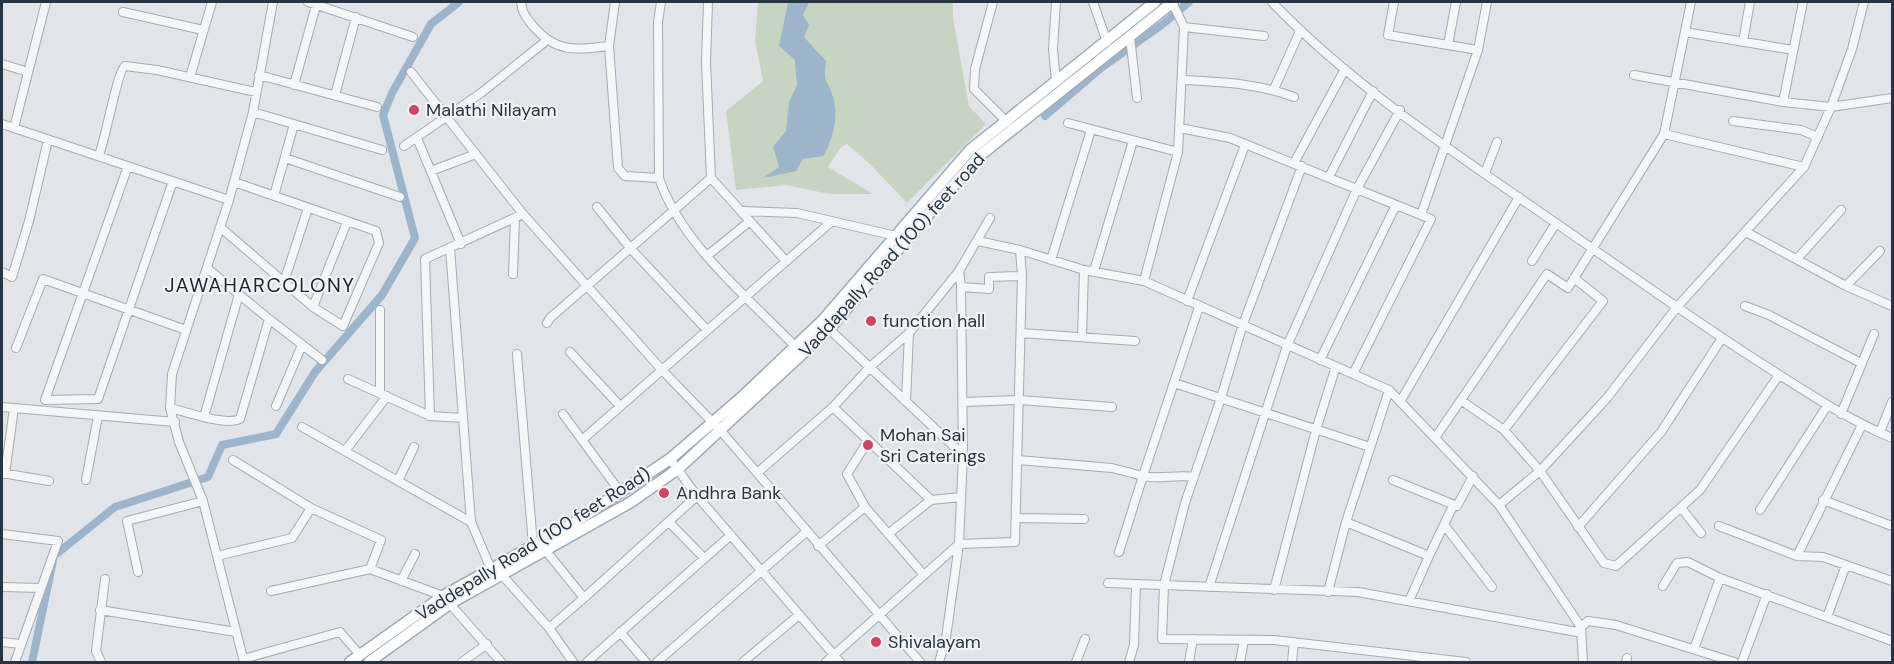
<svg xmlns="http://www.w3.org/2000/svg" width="1894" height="664" viewBox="0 0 1894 664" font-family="'DM Sans',sans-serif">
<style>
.green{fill:#c8d4c2}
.water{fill:#9cb5ca}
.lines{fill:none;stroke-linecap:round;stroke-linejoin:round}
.canal{stroke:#9cb5ca;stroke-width:8}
.minor-casing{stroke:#a6acb4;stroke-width:10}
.major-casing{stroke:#a1aab6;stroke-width:13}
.minor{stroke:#f4f6f8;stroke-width:8}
.major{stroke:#fff;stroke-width:10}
.poi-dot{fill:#d04562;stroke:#f1f4f7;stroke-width:2}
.labels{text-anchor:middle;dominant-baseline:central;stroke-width:4.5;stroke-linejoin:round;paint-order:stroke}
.poi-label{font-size:18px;fill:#293442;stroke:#f1f4f7;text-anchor:start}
.street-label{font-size:18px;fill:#293442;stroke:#f1f4f7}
.neighbourhood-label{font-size:20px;letter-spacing:1.5px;fill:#1b2533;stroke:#f1f4f7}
</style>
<rect width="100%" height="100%" fill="#e1e5ea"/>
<path class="green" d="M758,2h195v16l16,88 17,18 -79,79 -37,-39 -23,-20 -6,3 -13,20 45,27h-44l-42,-9 -51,5 -10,-79 37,-30 -8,-40z"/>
<path class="water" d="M788,2h21l-6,13 6,10 -5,12 22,24c-3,24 1,16 7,36 6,22 0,39 -9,59l-21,3 -7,12 -33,7 16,-11 -6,-20 13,-16 3,-29 8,-17 -2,-25 -16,-14z"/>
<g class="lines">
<path class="canal" d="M1045,116l56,-48 62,-44 26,-22
M32,662l22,-106 61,-49 93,-30 14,-32 54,-11 39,-62 67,-77 33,-57 -32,-123 9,-22 39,-69 28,-22"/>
<g class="minor-casing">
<path id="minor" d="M308,2l105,35
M521,2c1,11 5,15 12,24 23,27 42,24 76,20
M615,2l-6,44 9,122 7,8 34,2
M661,2l-3,20 1,156c21,64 89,120 136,168
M993,2l-18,67 -1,20 33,33
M1056,2l-3,47 3,33
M1093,2l14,40
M1272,2c88,92 206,166 311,240 61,42 121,85 184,125 41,26 80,52 125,71
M1394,2l-6,33 90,15
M123,12l80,18
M1184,27l80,9
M1685,32l108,18
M1130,37l7,61
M1743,42l7,-40
M1448,45l8,-43
M2,64l26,8
M411,72l112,142 139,156 59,61 199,231
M259,75l118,32
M1634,75l149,27 48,5 61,-9
M190,77l22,-75
M1182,80c39,2 75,3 112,17
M294,85l23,-83
M1274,89l26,-58
M335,95l21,-78
M1783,102l20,-100
M253,112l129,38
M1733,121l68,9 17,7
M1068,123l110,29
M2,124l227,76
M14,128l32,-126
M1180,128l50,10 201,81 -78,155
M1664,134l140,33
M417,138l44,106
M404,146l77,-53 65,-52
M99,155c6,-14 19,-86 26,-89l32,4 99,22
M285,158l115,39
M1294,163l51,-94
M128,166l-83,234 53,-1 75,-218
M1302,166l-60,161 -21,71 -36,105 -21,82 -2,54 112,1 192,22
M431,171l45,-17
M1485,173l12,-31
M1329,177l44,-86
M711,178l74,82
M274,196l20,-72
M597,207l34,42 76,81
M743,211l54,2 99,23
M1421,215l57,-165 9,-48
M220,227l93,80 30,19 36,-83 -3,-12 -142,-49
M1746,232l100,54 46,20
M978,241l42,9 64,20 60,11 245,109 110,115 82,122 7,-6 28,4 118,37
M450,248l21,274 20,47
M708,255l42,-34
M1797,259l44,-49
M1051,260l40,-130
M1532,261l24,-38
M959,271l2,16 2,168 -4,89 56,-2 7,-266
M1094,271l39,-130
M2,272l10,5 17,-56 19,-81
M513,274l2,-55
M1144,281l34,-129 6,-125 -12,-25
M284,282l24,-74
M1846,286l34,-35
M961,287l28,2v-12l33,-1 -2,-26
M1187,301l58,-156
M1745,306l24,9 92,48
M313,307l34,-85
M380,310v83
M269,319l53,41
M547,323l3,-5 161,-140 -5,-116 2,-60
M829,329l134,126
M1021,333l114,8
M1082,337l2,-67
M16,348l27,-69 143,51
M570,352l50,54
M517,354l16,191
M1320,360l76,-155
M348,379l82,37 33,2
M1174,383l196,64
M1389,390l-43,132 83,34 -20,45
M906,401l3,-68
M1462,401l42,29 36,41 64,92 12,3 84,-76 79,-115
M963,402l57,-2 92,7
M1400,402l119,-205
M276,406l26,-61
M2,407l173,15
M833,407l98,93
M170,408c17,4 55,18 70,11l29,-100 -62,-51
M563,414l58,79
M1841,414l33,-80
M430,416l-5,-157 98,-45
M204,417l35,-123
M302,427l169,95
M1504,430l99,-129 -29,-23
M1880,432l12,-30
M1435,438l112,-164 21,14 96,-154 27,-132
M582,440l249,-218
M345,451l42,-55
M670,459l27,37 143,166
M233,460l78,48 70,32 -11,29 73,27 58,66
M1018,460l94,8 31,8 56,-169
M2,473l47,8
M757,473l76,-66 38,-41 38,-33 50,-62 31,-53
M5,474l9,-66
M86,480l12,-64
M1393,480l64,26 16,-30
M398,481l16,-34
M1823,500l69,26
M1499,505l41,-34 67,-73 70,-91 127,-140 27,-60 21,-58 12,-47
M865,507l-18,-33 21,-33
M1682,509l19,24
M1760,510l67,-104
M1016,518l68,1
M669,522l35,36
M1445,526l47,61
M1719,526l78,30 26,1 69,24
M1578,527l83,-95 61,-94
M2,534l56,7 -43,121
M888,534l43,-34 30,-3
M818,546l47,-39 58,67
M546,551l38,47 113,-102
M1119,552l24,-76c17,4 33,-2 51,1
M217,556l75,-18 19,-30
M1429,556l24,-50
M1797,556l65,-131
M138,572l-11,-51 76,-20
M502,575l47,53 24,34
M401,581l14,-27
M1108,583l250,9 219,40 4,-5
M1663,586l14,-23 11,-1 32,16 172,63
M2,587l38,1
M1209,587l78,-241 70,-157 43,-79
M1274,590l42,-160 20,-64
M271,591l99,-22
M1328,592l18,-70
M100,610l136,22
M1827,617l19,-52
M1581,627l2,35
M549,628l35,-30
M620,632l26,30
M2,642l18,2
M1694,649l26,-71
M243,659l97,-27 20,23
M101,662l-5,-11 9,-72
M244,662l-41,-161 -24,-59 -9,-34 2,-34 57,-174 24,-88 20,-110
M462,662l25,-18
M587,662l144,-127
M657,662l149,-130
M743,662l56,-47
M826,662l133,-118
M939,662l7,-24 13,-94
M1076,662l9,-23
M1129,662l5,-17 2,-61
M1189,662l4,-23
M1240,662l4,-22
M1292,662l2,-20
M1626,662l1,-4
M1742,662l25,-68"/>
</g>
<g class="major-casing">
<path id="major" d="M350,662l93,-66 129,-72 98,-65 72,-62 81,-77 147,-170 185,-148
M369,662l82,-59 180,-101 47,-33 151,-140 149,-172 195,-155"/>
</g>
<use href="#minor" class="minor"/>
<use href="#major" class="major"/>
</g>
<g class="poi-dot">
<circle cx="414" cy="110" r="6"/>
<circle cx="871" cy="321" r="6"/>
<circle cx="868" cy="445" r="6"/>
<circle cx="664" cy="493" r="6"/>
<circle cx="876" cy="642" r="6"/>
</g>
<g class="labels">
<g class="poi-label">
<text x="426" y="110">Malathi Nilayam</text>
<text x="883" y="321">function hall</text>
<text x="880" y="435">Mohan Sai<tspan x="880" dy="21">Sri Caterings</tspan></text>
<text x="676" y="493">Andhra Bank</text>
<text x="888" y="642">Shivalayam</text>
</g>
<g class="street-label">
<text transform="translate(892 255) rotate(-48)">Vaddapally Road (100) feet road</text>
<text transform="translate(533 544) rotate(-32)">Vaddepally Road (100 feet Road)</text>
</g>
<g class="neighbourhood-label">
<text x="260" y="285">JAWAHARCOLONY</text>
</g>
</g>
<rect width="1894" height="664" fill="none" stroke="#293442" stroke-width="6"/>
</svg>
